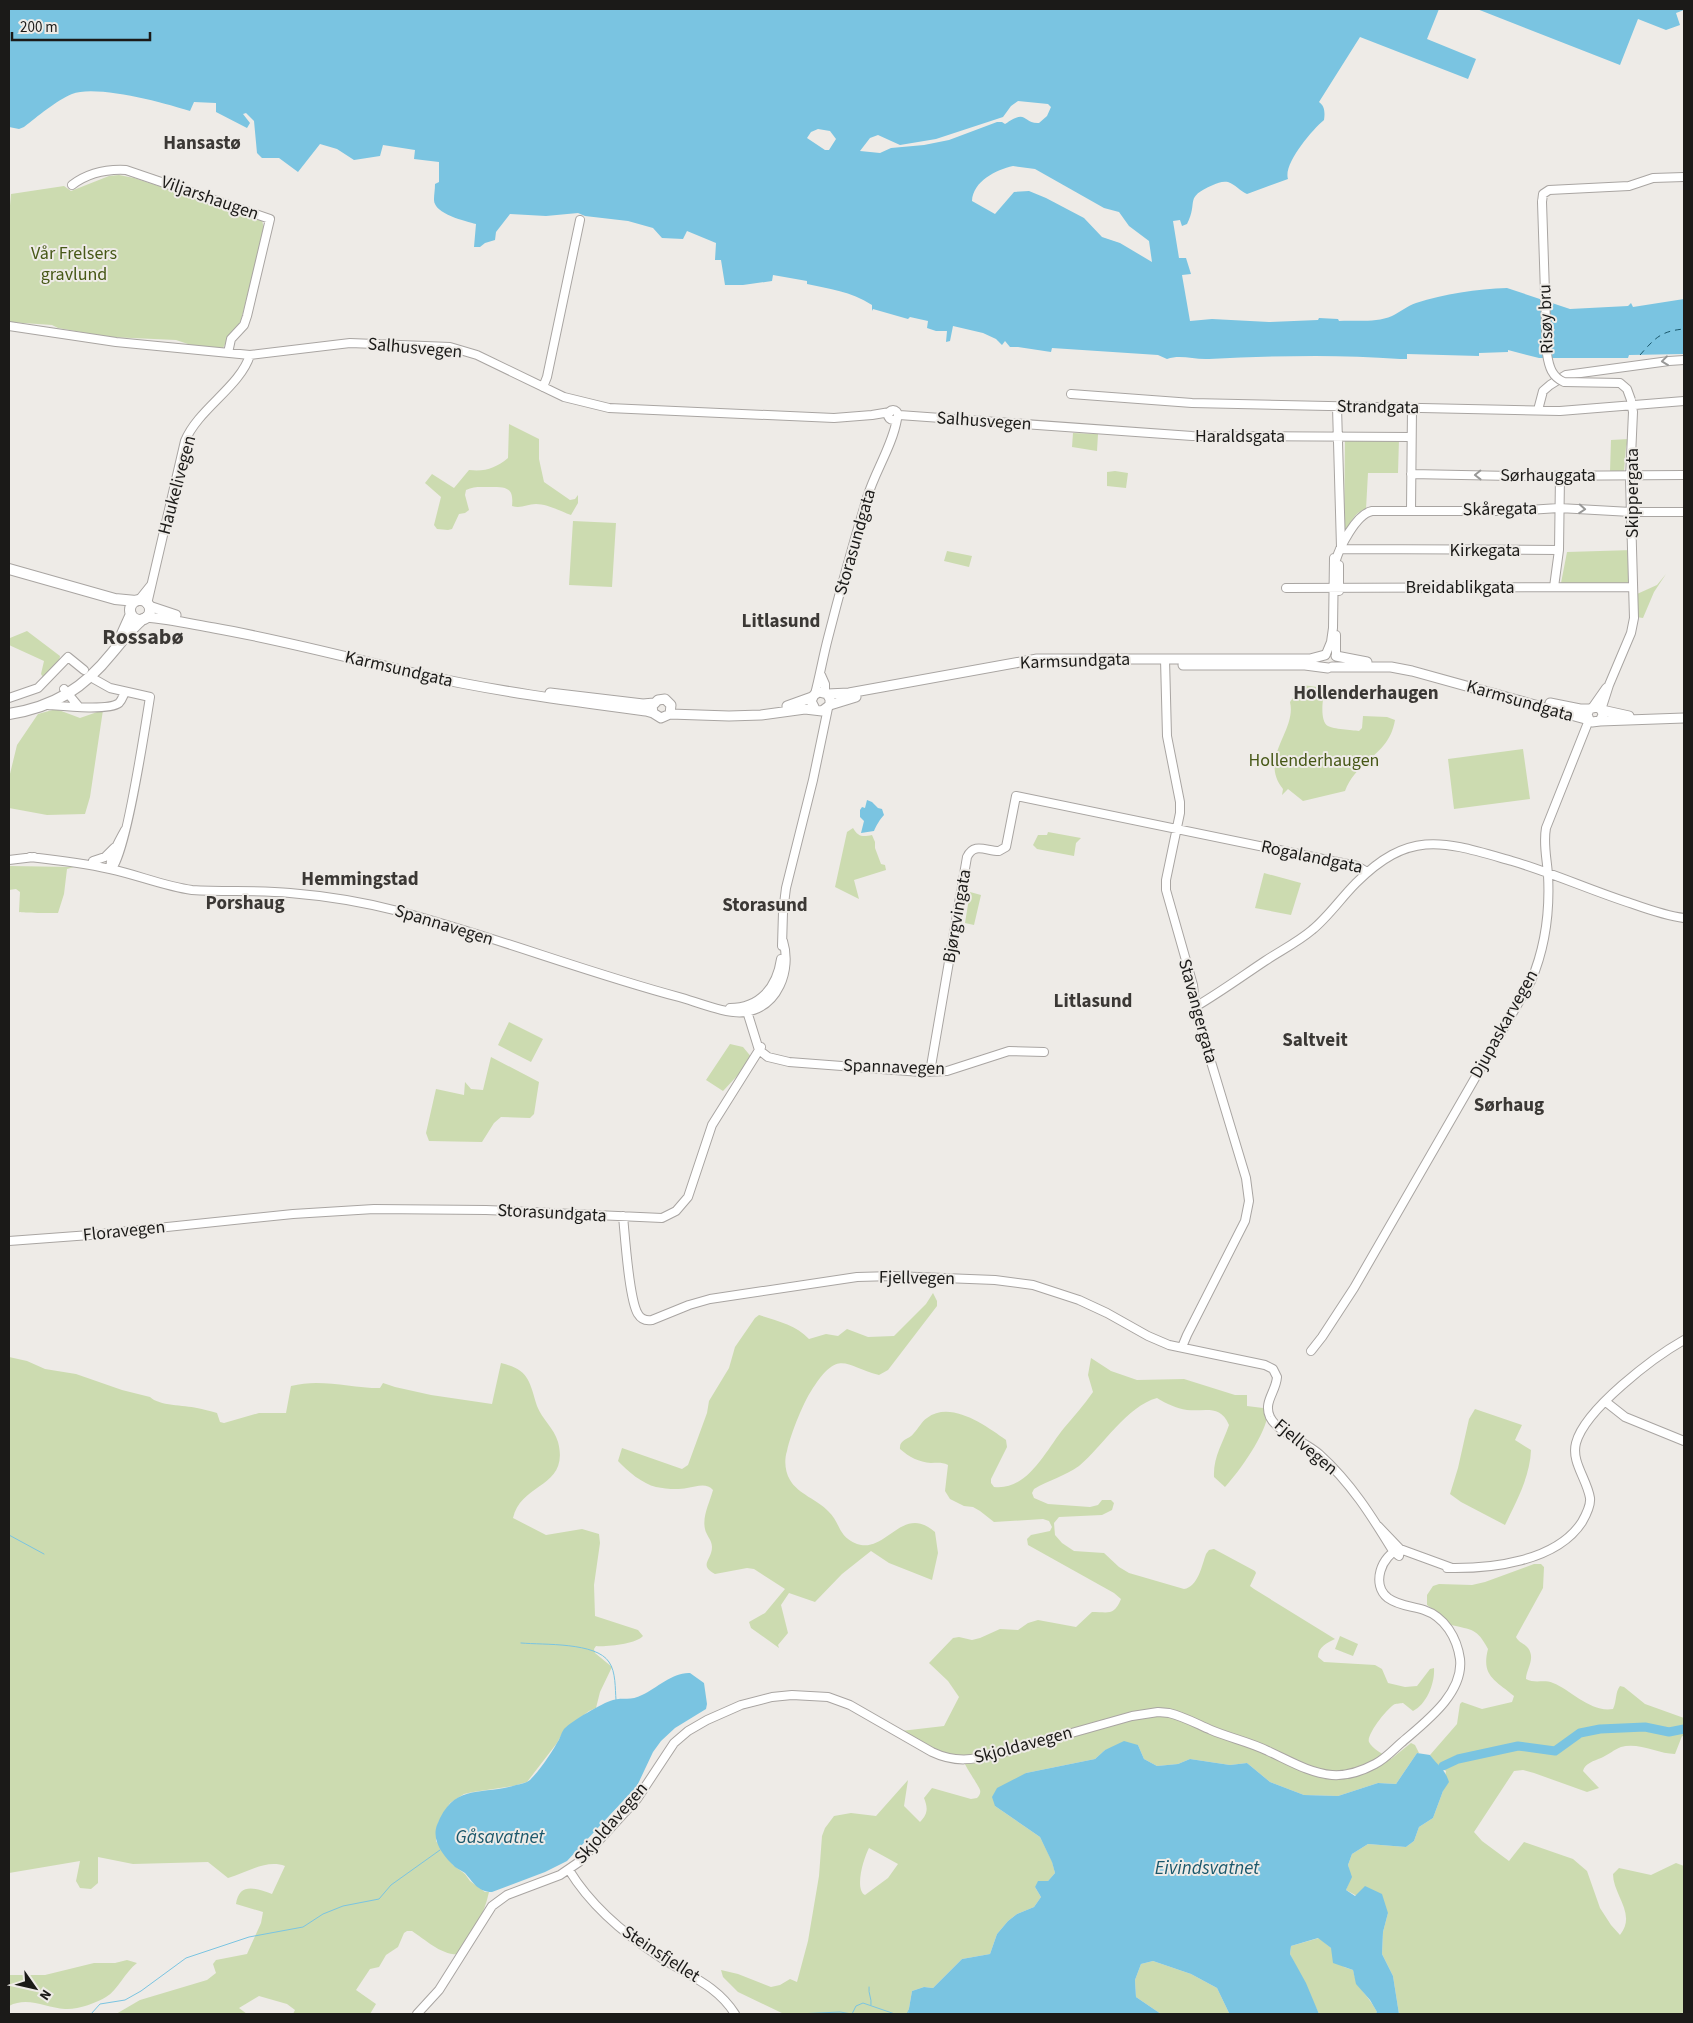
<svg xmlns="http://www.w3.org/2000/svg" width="1693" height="2023" viewBox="0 0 1693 2023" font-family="'Source Sans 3',sans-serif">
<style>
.green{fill:#ccdbb0;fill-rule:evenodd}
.water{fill:#7ac4e1;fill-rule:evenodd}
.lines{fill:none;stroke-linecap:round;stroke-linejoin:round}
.stream{stroke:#7ac4e1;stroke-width:1}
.river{stroke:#7ac4e1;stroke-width:9}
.ferry{stroke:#1a576b;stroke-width:1;stroke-dasharray:6 5;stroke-linecap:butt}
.secondary-casing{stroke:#a9a5a2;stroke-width:10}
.primary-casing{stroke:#a9a5a2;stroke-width:11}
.highway-casing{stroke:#a9a5a2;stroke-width:12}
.secondary{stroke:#fff;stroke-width:8}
.primary{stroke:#fff;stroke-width:9}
.highway{stroke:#fff;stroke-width:10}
.secondary-bridge-casing{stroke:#a9a5a2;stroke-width:10;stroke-linecap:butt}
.secondary-bridge{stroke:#fff;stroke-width:8}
.oneway{stroke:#989897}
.labels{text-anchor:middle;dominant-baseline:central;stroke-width:4;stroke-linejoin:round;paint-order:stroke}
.street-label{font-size:18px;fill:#1b1a18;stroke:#eeebe7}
.park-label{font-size:18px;fill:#475817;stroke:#eeebe7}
.neighbourhood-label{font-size:19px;font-weight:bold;fill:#3b3835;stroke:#eeebe7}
.water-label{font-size:19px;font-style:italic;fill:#1a576b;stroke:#eeebe7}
.district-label{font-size:22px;font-weight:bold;fill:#3b3835;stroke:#eeebe7}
</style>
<rect width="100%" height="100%" fill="#eeebe7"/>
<path class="green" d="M119,175l15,3 128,42 2,9 -24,95 -10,11 -7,13 -32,-3 -15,-5 -66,-3 -52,-9 -6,-3 -43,-3v-105l2,-23 53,-8 7,5 38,-15z
M509,424l30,15v20l5,23 26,18 5,-1 3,-4v8l-7,12c-11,-4 -24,-11 -35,-11 -9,0 -15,5 -24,2 2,-19 -6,-19 -22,-19 -9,0 -16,-1 -24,3l-1,5 4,15 -4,3 -6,1 -7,15 -4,1 -11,-1 -3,-4 7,-28 -16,-14 7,-9 22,14 15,-18c16,2 27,-2 39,-12z
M1073,433l25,1 -1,17 -25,-4z
M1399,439l-1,34h-30l-2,36c-12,3 -16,15 -22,25l1,-94z
M1629,439l-3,8 -2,24 -14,1 1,-32z
M1115,471l13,2 -2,15 -19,-2v-14z
M573,521l43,2 -4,64 -43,-2z
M1633,550l-4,33h-68l6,-31z
M947,551l25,5 -3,11 -25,-6z
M1666,574l-12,18 -11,26 -7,-1 1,-23 20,-9z
M27,631l33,25 -1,6 -15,17 -3,-5 3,-13 -35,-16 1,-7z
M1302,685l23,3c-2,9 -6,33 3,38 5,3 24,4 31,5l3,-3 1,-12 24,1 8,3c-6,36 -38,39 -50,71l-42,10 -15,-12 -6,6 1,-6c-25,-31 14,-58 7,-87z
M56,709l24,9 23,-8 -13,87 -5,17 -38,1 -38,-7v-30l8,-33 21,-31z
M1523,749l7,50 -76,10 -6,-50z
M853,828c5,9 10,9 19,7l3,7v6l6,16 4,1 1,5 -32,10 5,19 -24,-12 12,-55z
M1048,832l33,6 -5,5 -2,13 -37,-7 -4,-4 5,-10h9z
M9,866l65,1 -7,2 -3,25 -6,19c-7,0 -35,0 -39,-1l1,-20 -4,-3 -7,1z
M1264,873l37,10 -10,32 -36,-7z
M970,892l11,3 -7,30 -9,-2z
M509,1022l34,17 -12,23 -33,-17z
M730,1044l13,3 10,12 -30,32 -17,-11z
M491,1057l48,25 -5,32 -4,4 -29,-1 -7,6 -12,19 -53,-1 -3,-8 10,-44 28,6 1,-13 6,7 12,1z
M933,1293l4,8v5l-49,64 -9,5c-33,-8 -39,-26 -64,10 -11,15 -24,48 -28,66 -3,9 -2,21 3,29 8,14 28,20 38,31 13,12 9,25 29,33 30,10 45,-41 78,-12l3,21 -6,27 -43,-17 -18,-12 -29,23 -27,28 -26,-9 -8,12 7,28 -10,12 1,3 -28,-20 -2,-6 16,-9 20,-24 -31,-20 -7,-1 -32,6c-17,-9 -3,-14 -3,-27 0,-7 -6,-12 -7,-18 -3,-13 5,-27 8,-39 -7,-8 -17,-3 -26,-2 -9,2 -21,1 -31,-1 -13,-3 -29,-16 -38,-26l4,-13 60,21 6,-4 19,-52 2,-12 20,-33 6,-21 20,-29 4,-3c18,6 37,10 50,24l17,-5 12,2 9,-7 21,8 26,-1 32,-32z
M9,1357l18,4 18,8 31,5 46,16 28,7c9,9 34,8 47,11 6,1 13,3 20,5l3,9 4,1 35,-10h27l5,-27c30,-8 58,2 89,2l3,-5 12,4 36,8 61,9 9,-41c28,7 28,17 36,43 5,13 17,22 21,36 12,46 -37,40 -45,76l33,17 36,-6 17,5 1,9 -6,42 1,31 43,14 5,6c-7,8 -36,11 -47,10l-2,3 1,4 17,14 -12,25 -4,16 -7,3 -25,19 -7,13 -30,39 -14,4 -40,6 -9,2 -14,9 -12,20 -2,18 17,24 12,9 5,7 15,11h4c-5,23 -16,42 -28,62 -18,3 -35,-14 -49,-23h-5l-3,2 -6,14 -12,8 -7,12 -9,2 -14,21 20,14 -6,10h-77l2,-4 -8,-6 -28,-8 -20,12 8,6h-131l24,-14 67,-20 9,-7 -3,-9 3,-4 31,-6 14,-31 2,-11 -27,-8c3,-22 20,-16 36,-10l13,-28c-19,-7 -39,7 -57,12l-20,-16 -75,2 -35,-7v26l-7,6 -11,-1 -4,-7 4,-20 -71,12z
M1091,1358l20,13 26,9 47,-1 51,16h12v11l16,2 5,4c-1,21 -29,60 -43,75l-11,-10c-1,-20 9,-34 15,-52 -9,-21 -24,-13 -42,-15 -11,-2 -20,-6 -30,-12 -30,8 -54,48 -78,68 -14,10 -30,14 -45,23l-2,4 2,5 14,6 42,3 8,-2 4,-5h9l3,3 -2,7 -10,5 -43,2 -5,6 1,12 7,8 12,8 30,2 15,14 10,6 55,16c14,-2 18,-24 22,-35l3,-4 5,-1 41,22 1,2 -6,13 4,3 81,50c-8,4 -17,8 -17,18l6,5 51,3 7,4 6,14 17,4 12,-1 13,-17 4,-1c1,15 -7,36 -21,43l-10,-8c-1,0 -7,1 -8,1 -7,3 -29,31 -26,38 3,7 16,13 22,17l20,-16 4,2 4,8h-2l-21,31 -18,-1 -40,13 -34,-1 -34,-13 -23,-19 -17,2 -40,-6 -12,5 -21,2 -13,-7 -6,-14 -33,5 -10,9 -69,14 -31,33 45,31 12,24 3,12 -7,8 -13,6 6,10 -7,10 -17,7 -9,7 -11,13 -7,20 -28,5 -29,29 -9,-1 -12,4 -4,23h-124l-46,-22 -15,-15 -2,-7 17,4 33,13 9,-2 10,-6 7,3 11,-41 11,-65 3,-40 3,-8 9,-12 17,-3 25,3 32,-36 -4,26 16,16c8,-8 8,-14 4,-24l8,-10 39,11 6,-1c2,-2 4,-5 3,-8 0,-2 -13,-21 -15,-26l-28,-12 -36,-21 43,-5 15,-29 -11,-16 -19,-18 24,-25 6,-1 13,3 8,-2 20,-9 18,1 10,-7 10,-3 38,7 16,-15c17,0 22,4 29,-13l-7,-6 -86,-48 -1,-6 4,-4 19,-4 2,-4 -3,-6 -6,-2 -49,3 -14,-11 -7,-4 -9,-1 -14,-7 -5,-8 3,-26c-6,-3 -11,-2 -17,-2 -12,-1 -22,-6 -31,-14 -1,-10 9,-9 14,-16 5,-5 7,-11 13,-15 24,-18 59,8 79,22l1,7 -16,32v4l3,4c34,4 52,-37 70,-59 10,-12 20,-23 29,-36l-5,-17zM869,1848l29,16 -10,14 -23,17c-11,-6 -1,-38 4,-47z
M1475,1409l47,16 -7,15 16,10c-1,27 -15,52 -26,75l-44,-23 -11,-8 8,-26 11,-49z
M1534,1564h7l3,3 -1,21 -27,49c3,6 8,6 12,11 8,11 -2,21 -2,31 9,5 18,0 27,4 18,7 38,30 60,26 4,-8 2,-17 7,-23l4,1 21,17 39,14v19l-2,-1 -7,18c-17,0 -36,-12 -54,-7 -6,2 -13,8 -20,11 -7,3 -16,5 -18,13l16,17 -12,4 -53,-19 -11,-3 -9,1 -40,61 8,9 27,20 15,-19 49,17 14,12 13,37 11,17 9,10c17,-21 -7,-40 -7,-61l6,-6 32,7 25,-12 8,3v148h-285l-6,-38 -11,-22 1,-22 5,-19 -42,-23 5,-13 -3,-12 4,-11 16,-10 38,3 8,-6 5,-14 14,-9 10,-27 3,-20 -10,-7 -6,-9 27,-31 3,-20 2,-2 20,7 30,-7 2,-6c-19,-16 -33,-20 -26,-47 -11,-21 -16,-19 -37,-24l-6,-7 -18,-13v-10l6,-9 6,-2 33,1 13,-3z
M1340,1636l18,8 -5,12 -18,-7z
M1319,1938l12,10 13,19 9,3c4,20 15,24 24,42l-2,2h-56l-29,-60 1,-8z
M127,1960l10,3c-12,9 -19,27 -31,34 -10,6 -29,13 -41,12 -19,-1 -37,-13 -56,-3v-31h36l49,-12h21z
M1153,1961l38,13 26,14 12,25 3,1h-71l-25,-17 -1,-17 6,-16z"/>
<path class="water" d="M9,9h1430l-12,30 49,20 -8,20 -108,-42 -41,65c6,4 6,11 5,18 -12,10 -41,44 -36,59l-41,15c-7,-3 -11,-9 -19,-12 -6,-1 -10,1 -15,3 -30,13 -14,16 -26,39l-5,2 -2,-6 -7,1 6,37h7l5,16 -9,1 8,46 22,-2 57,3 49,-2 1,-2 19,1 1,2c16,-1 37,2 53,-5 8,-4 15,-10 24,-13 28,-9 61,-14 91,-15l63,21 58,-3 3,-3 2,4 51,-8v55l-55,1 -1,3h-89l-31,-8v2l-29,1v3l-72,-2v5h-7c-64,-5 -128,-3 -191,0 -15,1 -28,-5 -42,0l-9,-4 -106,-7 -1,4 -33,-5h-8l-5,-6 -3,4 -6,-6 -13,-6 -30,-7 -3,15 -4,1 1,-11h-11l-9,-3 1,-7 -18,-4 -2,2 -35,-10 -1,2v-6c-22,-14 -42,-16 -65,-21v-3l-34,-6 -1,6 -29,4h-18l-4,-25h-6l1,-17 -29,-12 -4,8 -21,-1 -9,-10 -25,-7 -43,-5 -7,-3 -32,3 -36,-2 -14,18 -1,8 -10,3 -5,4h-6l2,-23c-10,-3 -43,-10 -42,-25 0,-5 1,-9 1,-15l4,-2v-20l-25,-3 1,-9 -32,-5 -3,11 -26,4 -17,-11 -17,-5 -22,28 -19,-14h-17l-5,-5 -3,-32 -8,-8 -3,1 7,9 -3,5 -31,-16v-9l-22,-1 -4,9c-24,-8 -95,-27 -118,-17 -15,6 -35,23 -48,33l-5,2 -10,-2zM1018,101l30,3 3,3 -4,9 -8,7c-17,1 -11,-15 -34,1l-3,-2h-5l-48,18 -25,5 -33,3 -11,5 -20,-2 10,-13 8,-3 22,10 36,-6 67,-22 8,-11zM818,129l12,2 6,8 -7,11h-4l-18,-12 4,-6zM1013,166l22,3 69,39 15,4 10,14 20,15 3,21 -32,-19 -18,-6 -18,-19 -38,-20 -17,-7 -15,1 -19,22 -23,-13c1,-20 24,-31 41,-35z
M1477,9h207v1l-8,3 4,12 -14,5 -28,-11 -18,46z
M867,800l5,2 6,6 4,1 2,6c-4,4 -8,11 -10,16l-13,2 3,-12 -4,-4v-7l2,-3 3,1z
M690,1673l14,10 3,21 -1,5 -31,19 -14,13 -8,11 -16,34 -70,75 -22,11 -53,20c-14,0 -19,-10 -27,-19 -3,-2 -7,-4 -10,-6 -11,-10 -24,-26 -18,-42 17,-43 44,-29 79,-40 5,-1 10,-2 14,-5 10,-10 20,-25 27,-37 3,-4 4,-10 7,-14 8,-8 38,-26 49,-29 10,-3 18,1 29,-5 15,-7 31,-23 48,-22z
M1124,1741l14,4 6,14 13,7 21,-2 12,-5 40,6 17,-2 23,19 34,13 34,1 40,-13 18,1 21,-31 13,2c8,11 15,14 19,27l-6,9 -10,27 -14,9 -5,14 -8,6 -38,-3 -16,10 -4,11 4,12 -6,13 9,6 10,-10 17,8 6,19 -5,19 -1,22 11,22 6,38h-24l2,-2 -7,-12 -14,-16 -3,-14 -20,-7 -2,-15 -13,-10 -27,8 -1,8 16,29 13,31h-87l-3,-1 -12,-25 -26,-14 -38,-13 -12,3 -6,16 1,17 25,17h-253l4,-23 12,-4 9,1 29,-29 28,-5 7,-20 11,-13 9,-7 17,-7 7,-10 -6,-10 3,-6h10l7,-8 -3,-11 -12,-25 -45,-31 -3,-9 5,-9 29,-15 69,-14 10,-9z"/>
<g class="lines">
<path class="stream" d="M9,1535l35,19
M521,1643c23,2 75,-1 88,19 7,10 6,26 7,38
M869,1987c-1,7 3,11 2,18
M91,2014l9,-10 25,-4 16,-9 45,-33 63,-21 54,-10 20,-13 20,-8 36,-7 12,-14 49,-35
M797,2014l43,-2 12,2 4,-8 7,-3 32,11
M907,2014l2,-4"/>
<path class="river" d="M1443,1766l15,-7 60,-13 37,5 25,-18 20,-4 45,-2 24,5 15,-3"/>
<path class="ferry" d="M1640,355c15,-17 21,-24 44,-26"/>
<g class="secondary-casing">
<path id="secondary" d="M72,185c16,-12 35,-16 54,-15l144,49 -23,97 -3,9 -13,14 -3,14
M1542,202l1,-8 6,-4 80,-4 24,-8 31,-1
M9,326l107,16 134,13 100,-12 100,4 27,8 87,42 45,11 225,10 38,-3 18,-3
M543,387l4,-10 33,-157
M1071,394l121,9 368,8 124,-10
M1337,407l4,140
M888 415a5 5 0 1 1 10 0a5 5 0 1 1-10 0Z
M1538,410l5,-19 7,-6 16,-10 103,-14 15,-1
M899,415l293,21 219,1
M1411,474l101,2 172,-1
M1411,511l1,-103
M1340,549l219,1
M1335,563c4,-15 21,-49 37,-52h140l47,-3 72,4h53
M1554,587l5,-37 1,-75
M1286,588l347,-1
M1339,591v-26
M139,600l12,-15
M147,604l38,-163c13,-32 55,-54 65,-86
M1326,654l5,-12 2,-14 1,-70
M1336,655v-20
M1165,659l2,77 13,66v11l-14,67v10l27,95 3,27 50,166 3,23 -4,20 -58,114 -5,12
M821,675l4,9v9
M94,679l16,9 40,9c-4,25 -25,164 -39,172 -3,-10 9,-29 14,-39
M64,689l15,18
M815,694c5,-19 8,-37 13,-56 12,-47 25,-94 39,-140 8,-27 25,-51 30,-79
M9,698l29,-10 30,-31 16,13
M48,705c13,1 61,6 71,-2 3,-3 4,-7 6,-11
M1592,708l14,-20
M1601,710l8,-25 22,-52 3,-15 -4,-139 3,-67 -2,-10
M30,857c27,3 53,6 80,12 28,6 54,17 82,21 33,2 66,0 98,3 37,3 73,9 108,18 95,25 187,61 281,86 18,5 49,18 66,15 33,-5 47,-42 38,-71
M9,860l25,-3
M93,861l12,-4 9,-9
M782,946l1,-34 3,-24 27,-108 15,-72
M1195,1007c24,-14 46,-30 70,-46 15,-10 33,-19 47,-31 16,-13 29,-32 44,-47 55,-55 89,-41 156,-22 41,12 80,30 121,43 17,6 34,12 51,14
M730,1008c30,0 47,-21 51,-49
M746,1008l13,42 9,7 21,5 132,10 26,-1 62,-20 35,1
M930,1072l37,-215c7,-15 19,-6 32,-6l7,-4 10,-51 341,70 10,6
M623,1216c2,20 6,84 15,98 3,5 8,7 14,6l37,-15 21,-6 147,-22 36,-1 102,4 38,5 46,15 28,13 41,23 21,9 96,20 8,4 4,8c-1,15 -14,25 -7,40 8,16 36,25 49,37 32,29 52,61 74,97l6,5 1,-7 -22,-23
M9,1241l81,-6 203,-21 81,-5 112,1 176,8 14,-7 12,-14 24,-72 49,-78
M1311,1351l11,-14 32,-49 177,-307c14,-33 19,-70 17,-106 -1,-16 -5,-31 -2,-47l43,-108
M1606,1402l19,15 59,24
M1447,1568c43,1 109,-6 135,-46 4,-7 9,-16 8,-24 -3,-19 -19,-36 -14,-55 9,-34 78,-86 108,-103
M569,1870c22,36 55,64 91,87 27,18 57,28 75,57
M417,2014l22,-24 53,-84 15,-11 53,-20 19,-13 58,-63 37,-56 14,-12 19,-11 34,-15 31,-8 20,-2 36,2 22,8 82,47c23,11 41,8 65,2l135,-38 26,-4 11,1c16,4 28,11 42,17 19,8 39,12 57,21 20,9 41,22 64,24 14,1 30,-4 43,-11 10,-5 18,-14 26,-21 23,-20 63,-49 59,-84 -3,-21 -15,-42 -36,-49 -12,-4 -25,-4 -36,-12 -17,-13 -7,-43 12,-49l52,19"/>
</g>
<g class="primary-casing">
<path id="primary" d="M149,606l27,9
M146,617c23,2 45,7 68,11 68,12 136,30 204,46 75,17 152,27 228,37l7,2 8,5 9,-4 1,-9 -6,-6 -7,1 -6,6 1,7
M1336,656l31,6
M1183,665h122l23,3
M1332,667h59l21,4 177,49 3,2 8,-1 3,-6 -1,-5 -5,-3 -8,2 -2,5 2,6
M550,693l93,11 11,-1
M827,694l22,-1 188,-34h273l15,-4
M1550,703l30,6h9
M830,705l26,-8
M787,706l25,-9
M1602,710l27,6
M670,714l59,2 32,-1 44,-6 17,2 8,-6v-6l-3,-5 -8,-2 -5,3 -3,6 4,8
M1600,721l84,-3"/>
</g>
<g class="highway-casing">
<path id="highway" d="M9,569l106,30 21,2
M130 610a10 10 0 1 1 20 0a10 10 0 1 1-20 0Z
M122,634l9,-20
M9,714c45,-7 75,-26 103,-61 10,-12 19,-24 31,-34"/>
</g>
<use href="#secondary" class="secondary"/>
<use href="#primary" class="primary"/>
<use href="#highway" class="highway"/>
<g class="secondary-bridge-casing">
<path id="secondary-bridge" d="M1542,202l5,152c2,13 5,23 17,28l56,1 7,6 4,11"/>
</g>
<use href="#secondary-bridge" class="secondary-bridge"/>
</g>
<defs><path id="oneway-chevron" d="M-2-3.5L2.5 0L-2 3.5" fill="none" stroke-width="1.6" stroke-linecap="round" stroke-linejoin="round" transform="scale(1.25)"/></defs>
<g class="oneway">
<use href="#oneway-chevron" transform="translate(1665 361) rotate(173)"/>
<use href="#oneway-chevron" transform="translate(1478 475) rotate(179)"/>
<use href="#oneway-chevron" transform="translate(1582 509) rotate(4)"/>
</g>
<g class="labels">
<g class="street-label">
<text transform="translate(210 198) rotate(19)">Viljarshaugen</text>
<text transform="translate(1546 319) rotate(-92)">Risøy bru</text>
<text transform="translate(415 348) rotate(5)">Salhusvegen</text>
<text transform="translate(1378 407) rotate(1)">Strandgata</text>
<text transform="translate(984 421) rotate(4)">Salhusvegen</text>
<text x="1240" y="436">Haraldsgata</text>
<text x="1548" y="475">Sørhauggata</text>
<text transform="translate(177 485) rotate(-75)">Haukelivegen</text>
<text transform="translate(1632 493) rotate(-90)">Skippergata</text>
<text transform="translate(1500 509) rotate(-1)">Skåregata</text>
<text transform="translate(855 542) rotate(-74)">Storasundgata</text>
<text x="1485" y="550">Kirkegata</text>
<text x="1460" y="587">Breidablikgata</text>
<text transform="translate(1075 661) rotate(-2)">Karmsundgata</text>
<text transform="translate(399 669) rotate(13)">Karmsundgata</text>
<text transform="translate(1520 701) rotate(16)">Karmsundgata</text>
<text transform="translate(1312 857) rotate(12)">Rogalandgata</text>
<text transform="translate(957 916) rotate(-80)">Bjørgvingata</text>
<text transform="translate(444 925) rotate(17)">Spannavegen</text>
<text transform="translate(1198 1011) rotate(75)">Stavangergata</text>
<text transform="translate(1504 1024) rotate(-61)">Djupaskarvegen</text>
<text transform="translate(894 1067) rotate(2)">Spannavegen</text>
<text transform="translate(552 1213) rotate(3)">Storasundgata</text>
<text transform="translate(124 1231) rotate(-6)">Floravegen</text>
<text transform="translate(917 1278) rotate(1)">Fjellvegen</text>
<text transform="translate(1306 1447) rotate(40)">Fjellvegen</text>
<text transform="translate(1023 1745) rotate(-15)">Skjoldavegen</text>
<text transform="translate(611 1823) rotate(-49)">Skjoldavegen</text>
<text transform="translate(661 1954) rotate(33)">Steinsfjellet</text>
</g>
<g class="park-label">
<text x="74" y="253">Vår Frelsers<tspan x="74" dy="21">gravlund</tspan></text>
<text x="1314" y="760">Hollenderhaugen</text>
</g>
<g class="neighbourhood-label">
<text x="202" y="143">Hansastø</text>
<text x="781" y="621">Litlasund</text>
<text x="1366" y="693">Hollenderhaugen</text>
<text x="360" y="879">Hemmingstad</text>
<text x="245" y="903">Porshaug</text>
<text x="765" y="905">Storasund</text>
<text x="1093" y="1001">Litlasund</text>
<text x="1315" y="1040">Saltveit</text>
<text x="1509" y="1105">Sørhaug</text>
</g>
<g class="water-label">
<text x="500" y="1837">Gåsavatnet</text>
<text x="1207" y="1868">Eivindsvatnet</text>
</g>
<g class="district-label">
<text x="143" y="637">Rossabø</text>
</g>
</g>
<rect width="1693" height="2023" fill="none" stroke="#1b1a18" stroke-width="20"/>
<g transform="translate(35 1988) rotate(124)" stroke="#eeebe7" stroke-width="4" paint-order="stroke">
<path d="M0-4L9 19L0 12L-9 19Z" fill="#1b1a18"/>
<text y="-8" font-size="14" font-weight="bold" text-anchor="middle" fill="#1b1a18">N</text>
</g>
<path d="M12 32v8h138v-8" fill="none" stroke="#1b1a18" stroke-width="2.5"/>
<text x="20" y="32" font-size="15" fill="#1b1a18" stroke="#eeebe7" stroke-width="4" paint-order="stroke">200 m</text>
</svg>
